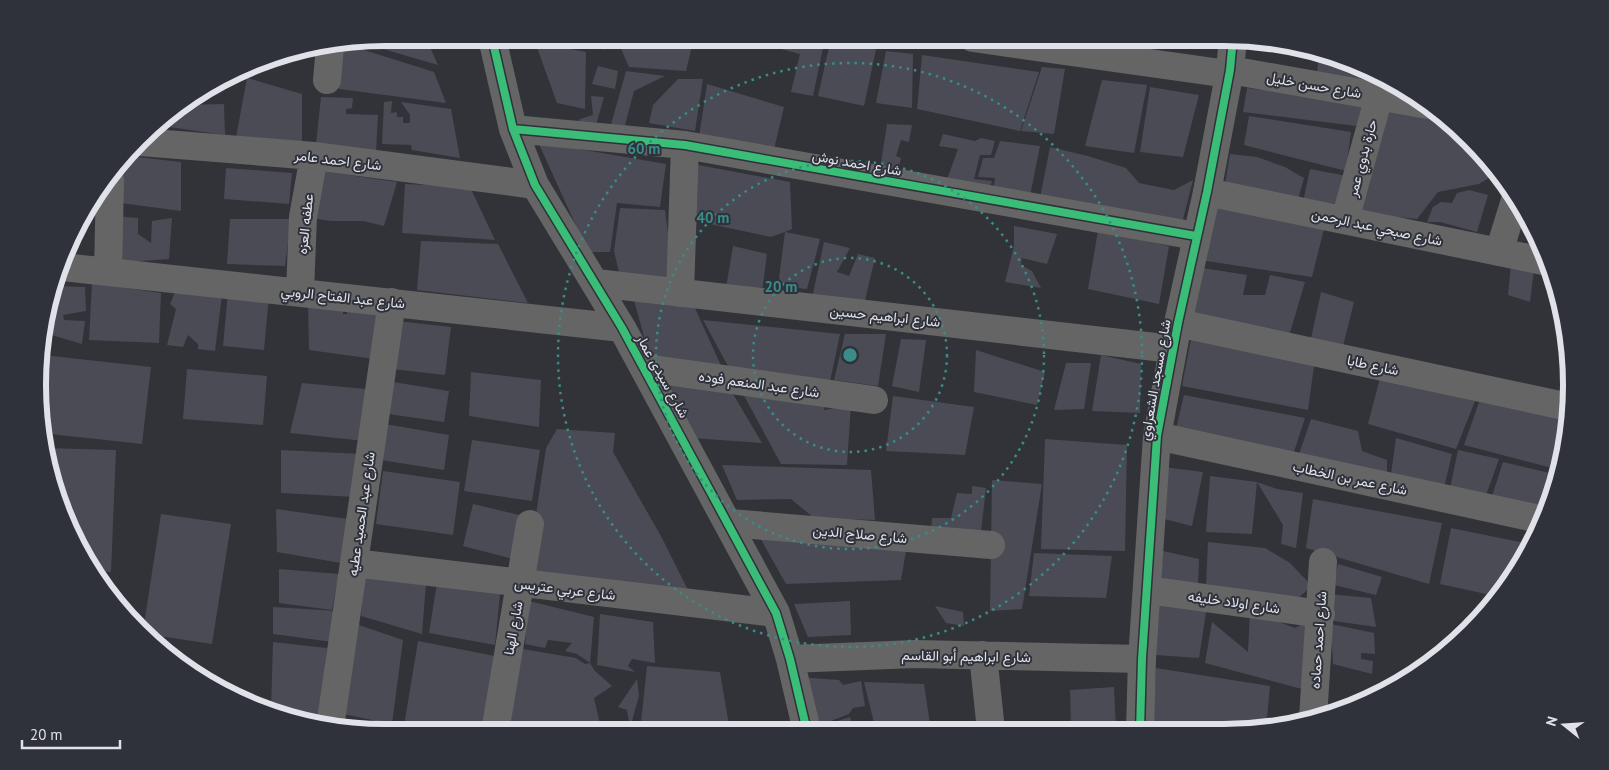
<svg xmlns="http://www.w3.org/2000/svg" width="1609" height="770" viewBox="0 0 1609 770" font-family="'PT Sans',Vazirmatn,sans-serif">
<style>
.building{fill:#4a4b55}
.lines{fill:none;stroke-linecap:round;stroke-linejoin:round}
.minor{stroke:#666565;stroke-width:28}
.cycleway-casing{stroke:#2f313b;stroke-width:11}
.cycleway{stroke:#3abd76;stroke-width:8}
.ring{fill:none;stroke:#398c87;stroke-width:2.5;stroke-dasharray:2.5 5}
.labels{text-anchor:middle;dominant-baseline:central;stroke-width:4;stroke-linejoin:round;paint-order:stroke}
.street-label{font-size:14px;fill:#e1e2e9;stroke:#2f313b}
.rim{fill:none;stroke:#e1e2e9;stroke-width:6}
.centre{fill:#398c87;stroke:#2f313b;stroke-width:2.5}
.ring-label{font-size:15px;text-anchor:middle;font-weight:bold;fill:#398c87;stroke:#2f313b;stroke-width:4;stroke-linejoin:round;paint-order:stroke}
</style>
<rect width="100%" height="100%" fill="#323338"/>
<path class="building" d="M385,38h41l12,27 -79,-23z
M569,38h37l-1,12z
M623,38h71l-8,33 -57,-4 -8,-18z
M785,38h40l-12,58 -22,-4 9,-38 -19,-5z
M831,38l46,7 -13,61 -46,-10z
M1099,38h53l-2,10z
M535,42l51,10 -1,57 -28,-6z
M345,44l89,28 12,31 -107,-14 -1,-44z
M886,51l27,3 -1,54 -36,-5z
M1319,53l38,11 41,22 -81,-13z
M922,55l117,17 -19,59 -103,-22z
M598,66l20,5 -3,18 -23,-5z
M1042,67l23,2 -11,65 -33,-3z
M626,71l39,5 -31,15 -10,38 -14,-1z
M247,78l55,16v50l-66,-7z
M678,79h25l-8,52 -46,-8 4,-18z
M1102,80l45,5 -13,68 -49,-7z
M707,84l77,23 -13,55 -72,-25z
M1150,87l49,8 -16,62 -43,-5z
M1247,88l119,16 -10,22 -113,-14z
M591,96l13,1 -8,28 -22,4 6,-10 13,-4z
M321,97l32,1 -1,10 -6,1v5l32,1 -2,37 -60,-8z
M392,101l-1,12 6,-1v5h6v6h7v-8l-9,-13 50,7 9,49 -48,-8 -1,-5 -29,-1 2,-42z
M224,104l1,31 -70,-10 27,-20z
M1382,107l68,16 20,16 27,34 -18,11 -41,8 -21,27 -61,-6z
M1249,116l102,16 -5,39 -102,-26z
M887,124l25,1 -3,17 -8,-2 -5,16 5,2 -3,12 -18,-1z
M943,134l32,7 6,-3 14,3 -4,14h-11l-6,24 18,2 -4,14 -43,-10 13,-36 -19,-3z
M1000,141l40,5 -11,55 -36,-7 2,-16 -17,-1 5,-19h11z
M538,142l128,22 -6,43 -43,-4 -7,49h-22z
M1050,147l38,9 38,12 13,15 35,7 19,-10 -12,47 -141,-29z
M1230,154l27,3 28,10 19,11 -6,22 -73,-16z
M129,156l52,6v49l-68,-9 1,-28z
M693,164l97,18 2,47 -7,3 35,7 -13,50 -29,-3 7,-54 -14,5 -80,-17z
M226,168l66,5 -3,31 -65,-5z
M1310,169l37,7 -6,28 -38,-2z
M321,171l76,11 -13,44 -21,-5h-32l-28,-4z
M405,184l65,3 25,53 -93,-7z
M1469,190l19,5 -11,37 -37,-10h-13l6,-15 8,-5 11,1 5,-10z
M1213,206l111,23 -12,48 -112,-17z
M620,208l45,2 10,77 -55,-10 -6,-26z
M115,216l23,2v16l13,9 1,-22 20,-3 -3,41 -56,4z
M230,219h61l-6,47 -58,-2z
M1014,226l43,8 -10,30 -25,-6 -1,7 11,6 9,17 -36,-6 9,-36z
M1098,231l71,15 -10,58 -71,-15z
M421,241l77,3 30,59 -111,-13z
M824,242l26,6 -13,24 12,4 9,-22 17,4 -12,51 -51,-11z
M733,246l34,8 -6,46 -36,-6z
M1511,264l23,6 -4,32 -22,-7z
M1203,268l44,7 -4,20h22l5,-20 35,7 -16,54 -96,-19z
M92,283l69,10 -2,50 -70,-3z
M56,286l29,1 1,24 -23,4 1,5 21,1 -3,23 -37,-11 1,-20z
M175,292l47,3 -7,56 -17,-2v-5l-10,-9 -5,12 -16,-2 9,-36 -6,-5z
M228,292l41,4 -5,54 -41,-4z
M1321,292l33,10 -12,48 -32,-7z
M634,300l60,6 29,64 -72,-8z
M308,301l35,3v10h4v-10l40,6 -6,50 -72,-10z
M703,320l137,14 -16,76 27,-5 -4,60 -66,-1z
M397,321l54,6 -6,48 -53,-6z
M845,334h41l-8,52 -44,-6z
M901,339l25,1 -7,52 -27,-6z
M1191,339l123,27 -6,44 -126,-24z
M976,350l69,22 -8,33 -63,-13z
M43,355l108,12 -9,77 -101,-11z
M1101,355l40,9 -1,49 -48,-2z
M1066,363h25l-7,46 -30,1z
M187,369l80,7 -4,49 -80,-6z
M471,372l70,8 -2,47 -70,-11z
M656,374l77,20 29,49 -70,-5z
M1380,378l95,23 -19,48 -88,-25z
M393,382l56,9 -5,31 -56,-8z
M302,383l74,7 -2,52 -84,-9z
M1184,395l121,23 -14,43 -116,-28z
M893,396l81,11 -9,48 -79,-4z
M1479,402l89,14 -3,37 -5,17 -96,-25z
M1311,419l47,12 4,20 25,9v23l-90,-23z
M385,424l64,11 -5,35 -63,-10z
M557,429l58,4 -2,19 49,86 29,58 -165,-15 20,-133z
M1396,438l56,16 -8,34 -53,-14z
M1045,439l82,6 -2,106 -84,-2z
M472,440l68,10 -8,51 -68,-10z
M45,448l71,2 -5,122 -17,-1 -10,-13 -28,-62z
M281,450l81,4 -6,43 -75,-4z
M1458,450l41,9 -15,42 -35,-8z
M1503,462l55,13 -11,37 -56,-13z
M722,465l149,5 4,50 -61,-2 -23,-19 -54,1z
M1164,467l39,5 -11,54 -32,-8z
M383,471l77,11 -7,53 -77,-11z
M1210,476l47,6 20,7 26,4 -7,55 -15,-4 2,-19 -26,-43 -5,52 -46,-2z
M992,480l50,4 -20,125 -32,2z
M972,486l14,2 -5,43 -50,1 1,-14h19l6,-25 15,1z
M1313,499l129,24 -13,61 -123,-36z
M473,504l55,13 -7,44 -58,-15z
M276,509l72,10 -7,44 -64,-11z
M161,514l70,10 -19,120 -66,-10 -3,-3z
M754,527l154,12 -7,41 -115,4z
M1451,528l79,16 -30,53 -60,-13z
M1208,542l57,6 25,15 22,23 -15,13 -91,-15z
M1163,551l36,8 -1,27 -37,-5z
M1034,553l78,3 -6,42 -77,-2z
M1338,564l44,13 -6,18 -42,-10z
M279,569l60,5 -7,36 -53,-7z
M364,574l62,10 -4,50 -61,-18z
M437,583l63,11 -5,51 -66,-12z
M1329,594l42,4 5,29 -49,-7z
M529,601l65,16 -4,46 -13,-9 -12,-3 7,-8 -24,-3 -3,8 -20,-4z
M850,601l1,34 -43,2 -14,-33z
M1158,601l48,11 -7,46 -43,-3z
M935,606l28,6 1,14 -18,-3z
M273,607l64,4 -4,31 -60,-8z
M1250,611l45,17 26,-14 -19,75 -97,-26 7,-41 36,30z
M600,614l53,8 2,41 -23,-4 -4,7 7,6 -38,-7z
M1331,624l43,9 1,21 -14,-1v6l12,2 -1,13 -39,-10z
M359,625l44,15 -11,84 -49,-10z
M418,641l77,15 -11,76h-50l-30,-6z
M273,642l54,6 -7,69 -49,-8z
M511,647l65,11 9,6 5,-1 5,8 17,15 -18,12 8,34 -103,-2z
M647,666l73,6 10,59 -90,1z
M1156,668l114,18 -4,43 -122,1 9,-18z
M798,677l41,3 4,5 18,-4 4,25 -12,2 -4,6 -21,8 -2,6 -12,3z
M637,679l2,17 -9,32 -3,-18 -9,-3z
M864,682l60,2 7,47h-55z
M1114,687l2,43h-45l-1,-40z
M850,717l3,9 17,-5 3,10h-43l-2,-7z"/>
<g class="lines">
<path class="minor" d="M492,38l21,91 22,56 87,143 154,285 14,46 17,72
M973,38l255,36
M1230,70l198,35
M327,80l3,-33
M513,129l172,16 511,91
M141,142l173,14 221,29
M1207,192l341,70
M1345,220l34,-124
M1499,252l17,-55
M63,267l559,61
M108,272l2,-92
M596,283l577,66
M300,292l3,-75 11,-61
M680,293l5,-148
M1178,323l391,84
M645,368l229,32
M1157,436l387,84
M730,523l261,22
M354,563l422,50
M1147,590l174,24
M983,655l8,75
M790,659l125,-5 227,5
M1313,718l10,-156
M330,727l62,-425
M1140,730l2,-71 15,-223 21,-113 29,-131 23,-122 3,-32
M495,732l35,-208"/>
<g class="cycleway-casing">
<path id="cycleway" d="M492,38l21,91 22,56 87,143 154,285 14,46 17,72
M513,129l172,16 511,91
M1140,730l2,-71 15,-223 21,-113 29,-131 23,-122 3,-32"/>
</g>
<use href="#cycleway" class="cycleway"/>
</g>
<g class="ring">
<circle cx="850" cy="355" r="97"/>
<circle cx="850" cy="355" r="194"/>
<circle cx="850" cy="355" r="292"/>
</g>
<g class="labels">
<g class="street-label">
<text transform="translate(1314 85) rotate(10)">شارع حسن خليل</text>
<text transform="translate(1362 158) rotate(-75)">حارة بدوي عمر</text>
<text transform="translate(338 160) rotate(7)">شارع احمد عامر</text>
<text transform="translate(857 163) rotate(10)">شارع احمد نوش</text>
<text transform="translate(305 224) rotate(-84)">عطفه العزه</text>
<text transform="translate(1377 227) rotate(12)">شارع صبحي عبد الرحمن</text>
<text transform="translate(343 297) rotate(6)">شارع عبد الفتاح الروبي</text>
<text transform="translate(885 316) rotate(6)">شارع ابراهيم حسين</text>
<text transform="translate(1373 365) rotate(12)">شارع طابا</text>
<text transform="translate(663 376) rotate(61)">شارع سيدى عمار</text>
<text transform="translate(1155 380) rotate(-80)">شارع مسجد الشعراوي</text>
<text transform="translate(759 384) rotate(8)">شارع عبد المنعم فوده</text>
<text transform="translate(1350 478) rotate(12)">شارع عمر بن الخطاب</text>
<text transform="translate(361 514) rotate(-82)">شارع عبد الحميد عطيه</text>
<text transform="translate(860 534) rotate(5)">شارع صلاح الدين</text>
<text transform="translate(565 589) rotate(7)">شارع عربي عتريس</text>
<text transform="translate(1234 602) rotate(8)">شارع اولاد خليفه</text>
<text transform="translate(513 628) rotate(-80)">شارع الهنا</text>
<text transform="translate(1318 640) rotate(-86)">شارع احمد حماده</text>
<text transform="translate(966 656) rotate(1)">شارع ابراهيم أبو القاسم</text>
</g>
</g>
<path d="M0 0H1609V770H0ZM385 46H1224A339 339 0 0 1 1563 385V385A339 339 0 0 1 1224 724H385A339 339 0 0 1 46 385V385A339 339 0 0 1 385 46Z" fill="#2f313b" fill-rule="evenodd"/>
<path class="rim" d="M385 46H1224A339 339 0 0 1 1563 385V385A339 339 0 0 1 1224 724H385A339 339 0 0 1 46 385V385A339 339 0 0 1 385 46Z"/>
<circle cx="850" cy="355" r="8" class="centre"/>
<g class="ring-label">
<text x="644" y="154">60 m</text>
<text x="713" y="223">40 m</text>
<text x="781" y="292">20 m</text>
</g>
<g transform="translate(1564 725) rotate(287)" stroke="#2f313b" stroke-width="4" paint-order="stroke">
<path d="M0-4L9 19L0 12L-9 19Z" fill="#e1e2e9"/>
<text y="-8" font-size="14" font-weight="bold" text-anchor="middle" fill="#e1e2e9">N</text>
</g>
<path d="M22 740v8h98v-8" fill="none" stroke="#e1e2e9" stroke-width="2.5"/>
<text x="30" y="740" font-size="15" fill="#e1e2e9" stroke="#2f313b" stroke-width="4" paint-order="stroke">20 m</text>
</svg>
